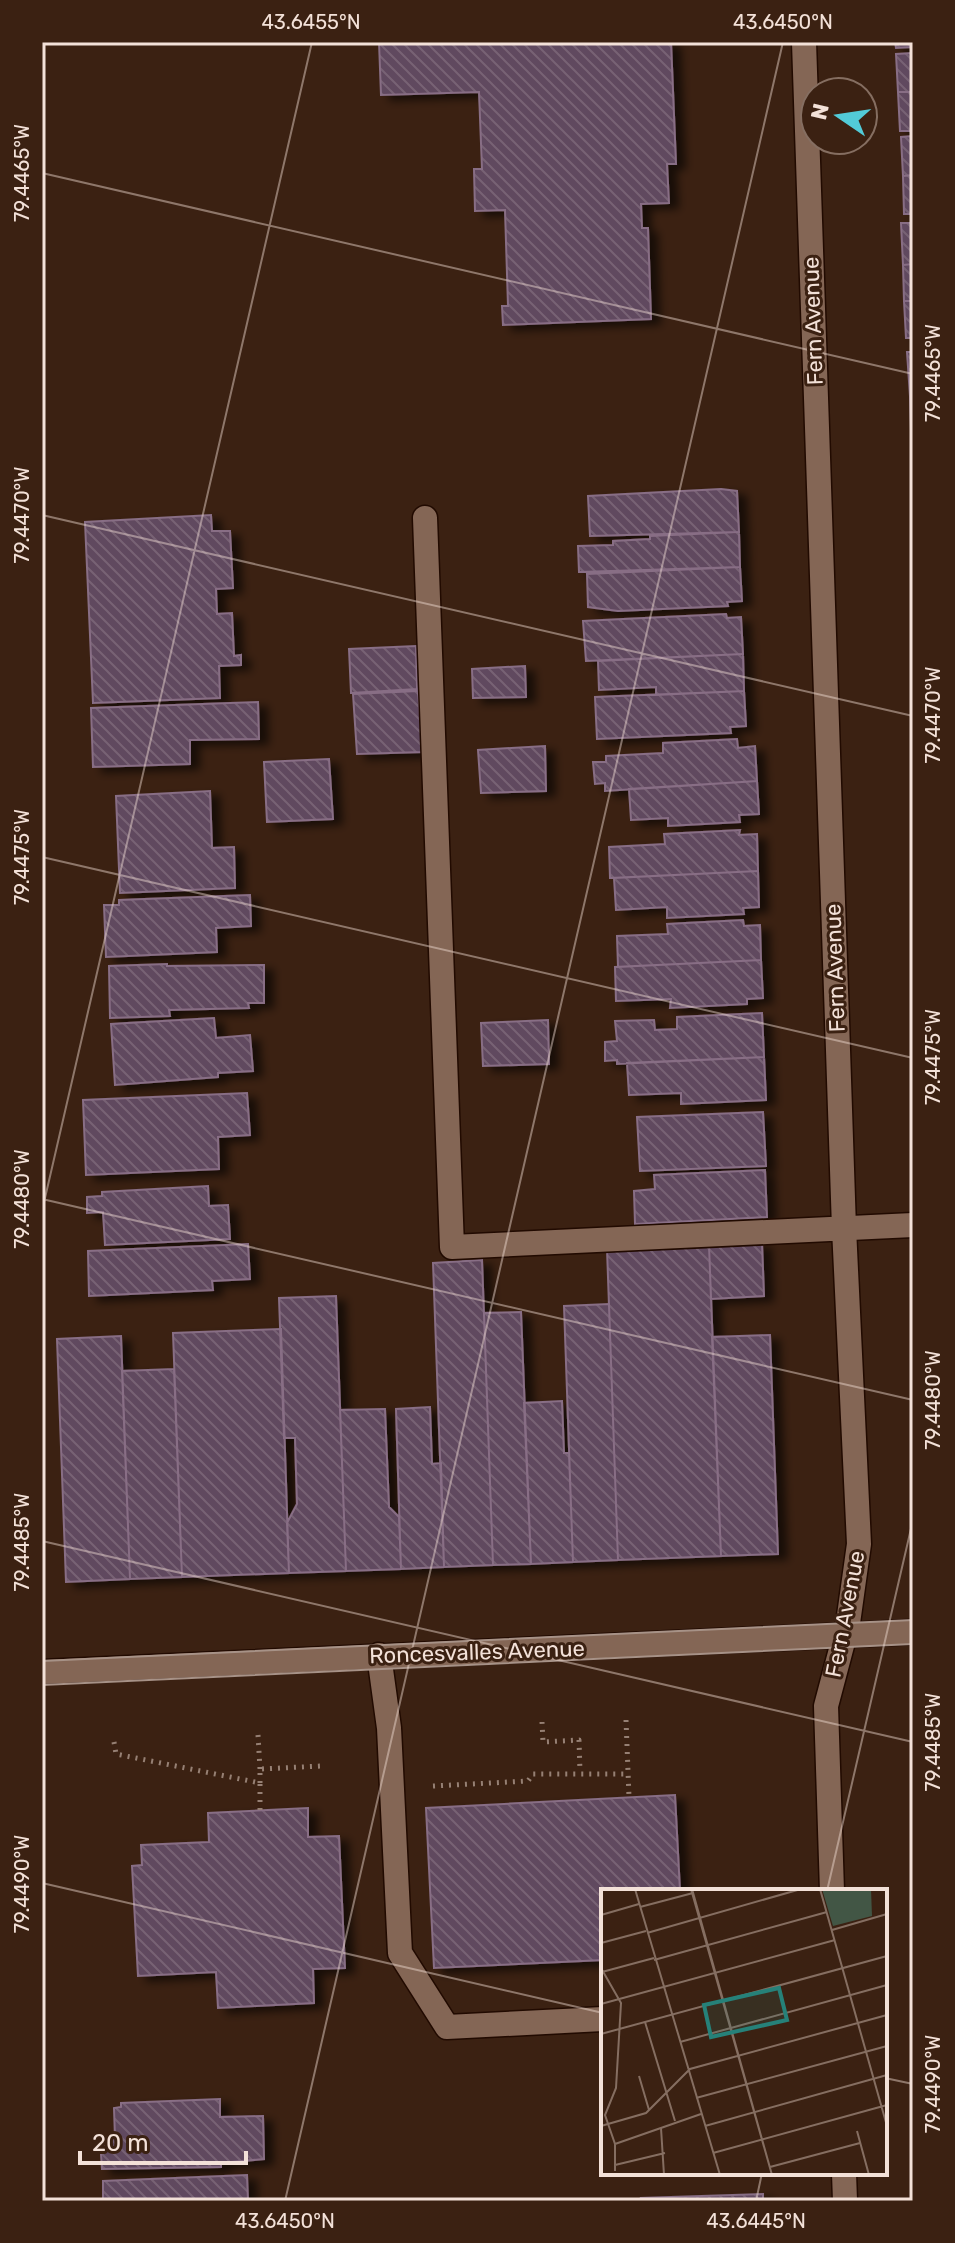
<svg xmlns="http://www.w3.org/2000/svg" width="955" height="2243" viewBox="0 0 955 2243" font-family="Rubik,sans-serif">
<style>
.building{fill:url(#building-back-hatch);stroke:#886e85;stroke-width:2;filter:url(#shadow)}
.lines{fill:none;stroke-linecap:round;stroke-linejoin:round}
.minor-casing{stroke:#210a00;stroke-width:27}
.path{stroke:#968074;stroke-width:5;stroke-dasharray:2 6;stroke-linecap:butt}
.minor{stroke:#846655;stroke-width:24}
.tram{stroke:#a79287;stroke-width:2}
.ticks{fill:none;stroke:#f3e1d8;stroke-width:2;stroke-opacity:0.45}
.labels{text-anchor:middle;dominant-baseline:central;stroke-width:6;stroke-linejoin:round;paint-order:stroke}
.street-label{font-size:22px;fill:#f3e1d8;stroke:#3b2112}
.inset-road{fill:none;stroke:#856e61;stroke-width:2}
.view{fill:#268179;fill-opacity:0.15;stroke:#268179;stroke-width:4}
.inset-edge{fill:none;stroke:#f3e1d8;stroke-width:4}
.neatline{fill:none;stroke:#f3e1d8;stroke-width:3}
.ticks-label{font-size:20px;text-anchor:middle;fill:#f3e1d8}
</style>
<defs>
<pattern id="building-back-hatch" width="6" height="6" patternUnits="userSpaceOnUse" patternTransform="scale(2)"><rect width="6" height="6" fill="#60485e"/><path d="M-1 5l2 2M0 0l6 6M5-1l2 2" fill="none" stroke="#776274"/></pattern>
<filter id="shadow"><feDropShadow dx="9" dy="5" stdDeviation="4" flood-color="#0009"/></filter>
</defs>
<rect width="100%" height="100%" fill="#3b2112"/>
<path class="building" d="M379,42h292l5,122h-9l2,39 -28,1 1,24h6l3,91 -148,6 -1,-19h6l-3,-96 -30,1 -1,-42h8l-3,-77 -98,3z
M895,42h18v5l-17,1z
M913,53v39h-15l-2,-38z
M898,92h15v39h-13z
M913,136v39l-10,1 -2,-39z
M913,175v39h-9l-1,-38z
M901,223h12v41l-10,1z
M913,264v37h-9l-1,-36z
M904,301h9v37h-7z
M907,352h6v44h-3z
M910,396h3v33h-2z
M721,489l16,2 2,41 -149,4 -2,-40z
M211,515l1,16h18l3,57 -17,1 1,25 15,-1 2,43 7,-1v10l-22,1 1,32 -127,5 -8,-181z
M739,532l1,35 -161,5 -1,-26 35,-1v-4l37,-2v-3z
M740,567l2,34 -15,1 1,4 -110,5 -30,-4 -1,-33z
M726,614l1,4 14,-1 2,37 -157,7 -3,-40z
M416,646l1,43 -66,4 -2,-44z
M743,654l1,37 -88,4v-8l-57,3 -1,-29z
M525,666l1,31 -53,1 -1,-29z
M418,691l5,61 -66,2 -4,-60z
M744,691l2,35 -16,1 1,6 -134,6 -2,-42z
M258,702l1,37 -69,1v24l-97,3 -2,-59z
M737,739l1,9 17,-2 2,35 -152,10v-8l-10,1 -2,-22h13v-6l57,-3v-10z
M545,746l1,45 -65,2 -3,-43z
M329,759l4,60 -66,3 -3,-60z
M757,781l2,33 -20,1 1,7 -72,4v-8l-37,2 -2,-31z
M210,791l2,57 22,-1 1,41 -115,5 -4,-97z
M740,830l-1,5 18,-1 1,37 -148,7 -1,-31 56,-3 -1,-10z
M758,871l1,36 -16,1 1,6 -77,4v-11l-51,3 -2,-32z
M250,895l1,31 -35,2 1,24 -111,5 -2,-52h15v-5z
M743,920l1,6 16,-1 1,35 -143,7 -1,-31 51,-2 -1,-10z
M761,960l2,38 -16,1v5l-77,4 1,-9 -55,2 -1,-34z
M167,964v2l97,-1v38h-16l1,5 -80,2 1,6 -60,2 -1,-52z
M762,1013l2,44 -147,7v-4l-12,1v-19l12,-1 -2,-20 39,-1 1,10 22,-1v-12z
M214,1018l2,20 34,-3 3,36 -35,2v4l-103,8 -4,-61z
M548,1020l1,44 -66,2 -2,-43z
M764,1057l2,43 -85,4v-11l-52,2 -2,-32z
M247,1093l3,42 -32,2 1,32 -133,6 -3,-75z
M763,1112l3,54 -126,5 -3,-54z
M765,1170l2,47 -132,7 -1,-33 21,-2 -1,-14z
M208,1186l1,20 19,-1 2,34 -125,6 -2,-33 -16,1v-16l15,-1v-4z
M762,1243l2,53 -53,3 -2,-54z
M248,1244l2,35 -38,2 1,9 -124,6 -1,-45z
M709,1245l12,311 -103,4 -11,-311z
M482,1260l11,305 -49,2 -11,-304z
M336,1296l10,275 -57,2 -2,-50 10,-19 -2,-66h-11l-5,-140z
M609,1304l9,256 -45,2 -9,-256z
M521,1312l10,252 -38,1 -9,-252z
M281,1329l8,244 -107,4 -9,-244z
M770,1335l8,219 -57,2 -9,-219z
M121,1336l9,243 -64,3 -9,-243z
M174,1369l8,208 -52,2 -8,-208z
M562,1401l2,52h5l4,109 -42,2 -7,-161z
M430,1407l2,57 9,-1 3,104 -43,2 -5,-160z
M385,1409l4,98 10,10 2,52 -55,2 -6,-161z
M675,1795l5,96h-77v69l-169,8 -8,-160z
M308,1808v29l31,-1 6,132 -32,1 1,34 -96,5 -2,-36 -78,4 -6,-110 10,-1 -1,-20 68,-3 -1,-29z
M220,2099v18l43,-1 1,43 -43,4v4l-119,2 -2,-30 15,-1 -1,-30 7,-1v-4z
M247,2175l1,26h-145v-20z
M763,2194v7h-121l-1,-3z"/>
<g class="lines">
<g class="minor-casing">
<path id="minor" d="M804,42l40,1186 15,316 -11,79 -22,83 6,185
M425,518l27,729 461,-22
M379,1655l10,73 11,225 47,74 156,-8
M42,1672l871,-40
M844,2173l1,28"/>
</g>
<path class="path" d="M626,1720l3,77
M542,1722l1,20 36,-2 1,32
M258,1735l2,34
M114,1742l2,12 144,29v27
M260,1783v-14l62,-3
M433,1786l95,-5 5,-7h94"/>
<use href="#minor" class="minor"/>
<path class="tram" d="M42,1661l871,-41
M42,1685l871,-41"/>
</g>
<path class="ticks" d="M42,173l871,201M42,515l871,201M42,857l871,201M42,1199l871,201M42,1211l270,-1169M42,1541l871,201M42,1883l561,130M827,1891l86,-371M885,2078l28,6M285,2201l498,-2159M756,2201l6,-28"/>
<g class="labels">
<g class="street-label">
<text transform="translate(813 321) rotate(-92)">Fern Avenue</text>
<text transform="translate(835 968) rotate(-92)">Fern Avenue</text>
<text transform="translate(845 1614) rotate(-79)">Fern Avenue</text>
<text transform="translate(477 1652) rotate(-2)">Roncesvalles Avenue</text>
</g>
</g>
<g transform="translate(601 1889)">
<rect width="286" height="286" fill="#3b2112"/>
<path d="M221,0h49l1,27 -39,10z" fill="#425645"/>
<path class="inset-road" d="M34,0l85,286M90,0l81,286M91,0l80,286M219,0l67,237M39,18l53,-14M0,26l38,-11M231,41l55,-16M46,44l154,-44M0,54l45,-12M53,71l173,-48M0,79l20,35 -5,85 -11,27 10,29v27M1,83l52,-14M0,115l234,-64M44,133l30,99M0,145l286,-78M79,153l207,-57M38,187l10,34M95,209l191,-52M0,237l45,-13 44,-44 197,-54M104,237l182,-51M60,239l3,47M256,242l12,44M14,255l86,-30M112,264l174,-48M14,276l50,-12M169,278l90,-24"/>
<path class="view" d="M178,99l8,32 -76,17 -7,-32z"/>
<rect width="286" height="286" class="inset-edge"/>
</g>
<rect width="955" height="2243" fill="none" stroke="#3b2112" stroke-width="88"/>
<g transform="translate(839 116) rotate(283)"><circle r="38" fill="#3b2112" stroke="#856e61" stroke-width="2"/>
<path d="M0-6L14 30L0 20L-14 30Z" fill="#52cbd8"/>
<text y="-12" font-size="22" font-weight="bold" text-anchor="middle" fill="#f3e1d8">N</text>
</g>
<path d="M80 2151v12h166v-12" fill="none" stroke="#f3e1d8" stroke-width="4"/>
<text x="92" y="2151" font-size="24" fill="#f3e1d8" stroke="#3b2112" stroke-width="6" paint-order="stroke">20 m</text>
<rect x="44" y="44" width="867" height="2155" class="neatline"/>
<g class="ticks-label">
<text x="311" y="29">43.6455°N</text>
<text x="783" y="29">43.6450°N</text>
<text transform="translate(22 173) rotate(-90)" y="7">79.4465°W</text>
<text transform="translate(933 373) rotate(-90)" y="7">79.4465°W</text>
<text transform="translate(22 515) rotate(-90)" y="7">79.4470°W</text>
<text transform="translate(933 715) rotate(-90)" y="7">79.4470°W</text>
<text transform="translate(22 857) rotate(-90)" y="7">79.4475°W</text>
<text transform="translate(933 1057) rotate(-90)" y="7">79.4475°W</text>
<text transform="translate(22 1199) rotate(-90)" y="7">79.4480°W</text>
<text transform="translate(933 1400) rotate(-90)" y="7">79.4480°W</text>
<text transform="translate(22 1542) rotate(-90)" y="7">79.4485°W</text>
<text transform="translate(933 1742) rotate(-90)" y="7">79.4485°W</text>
<text transform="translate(22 1884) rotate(-90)" y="7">79.4490°W</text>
<text transform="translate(933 2084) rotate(-90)" y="7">79.4490°W</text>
<text x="285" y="2228">43.6450°N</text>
<text x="756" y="2228">43.6445°N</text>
</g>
</svg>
